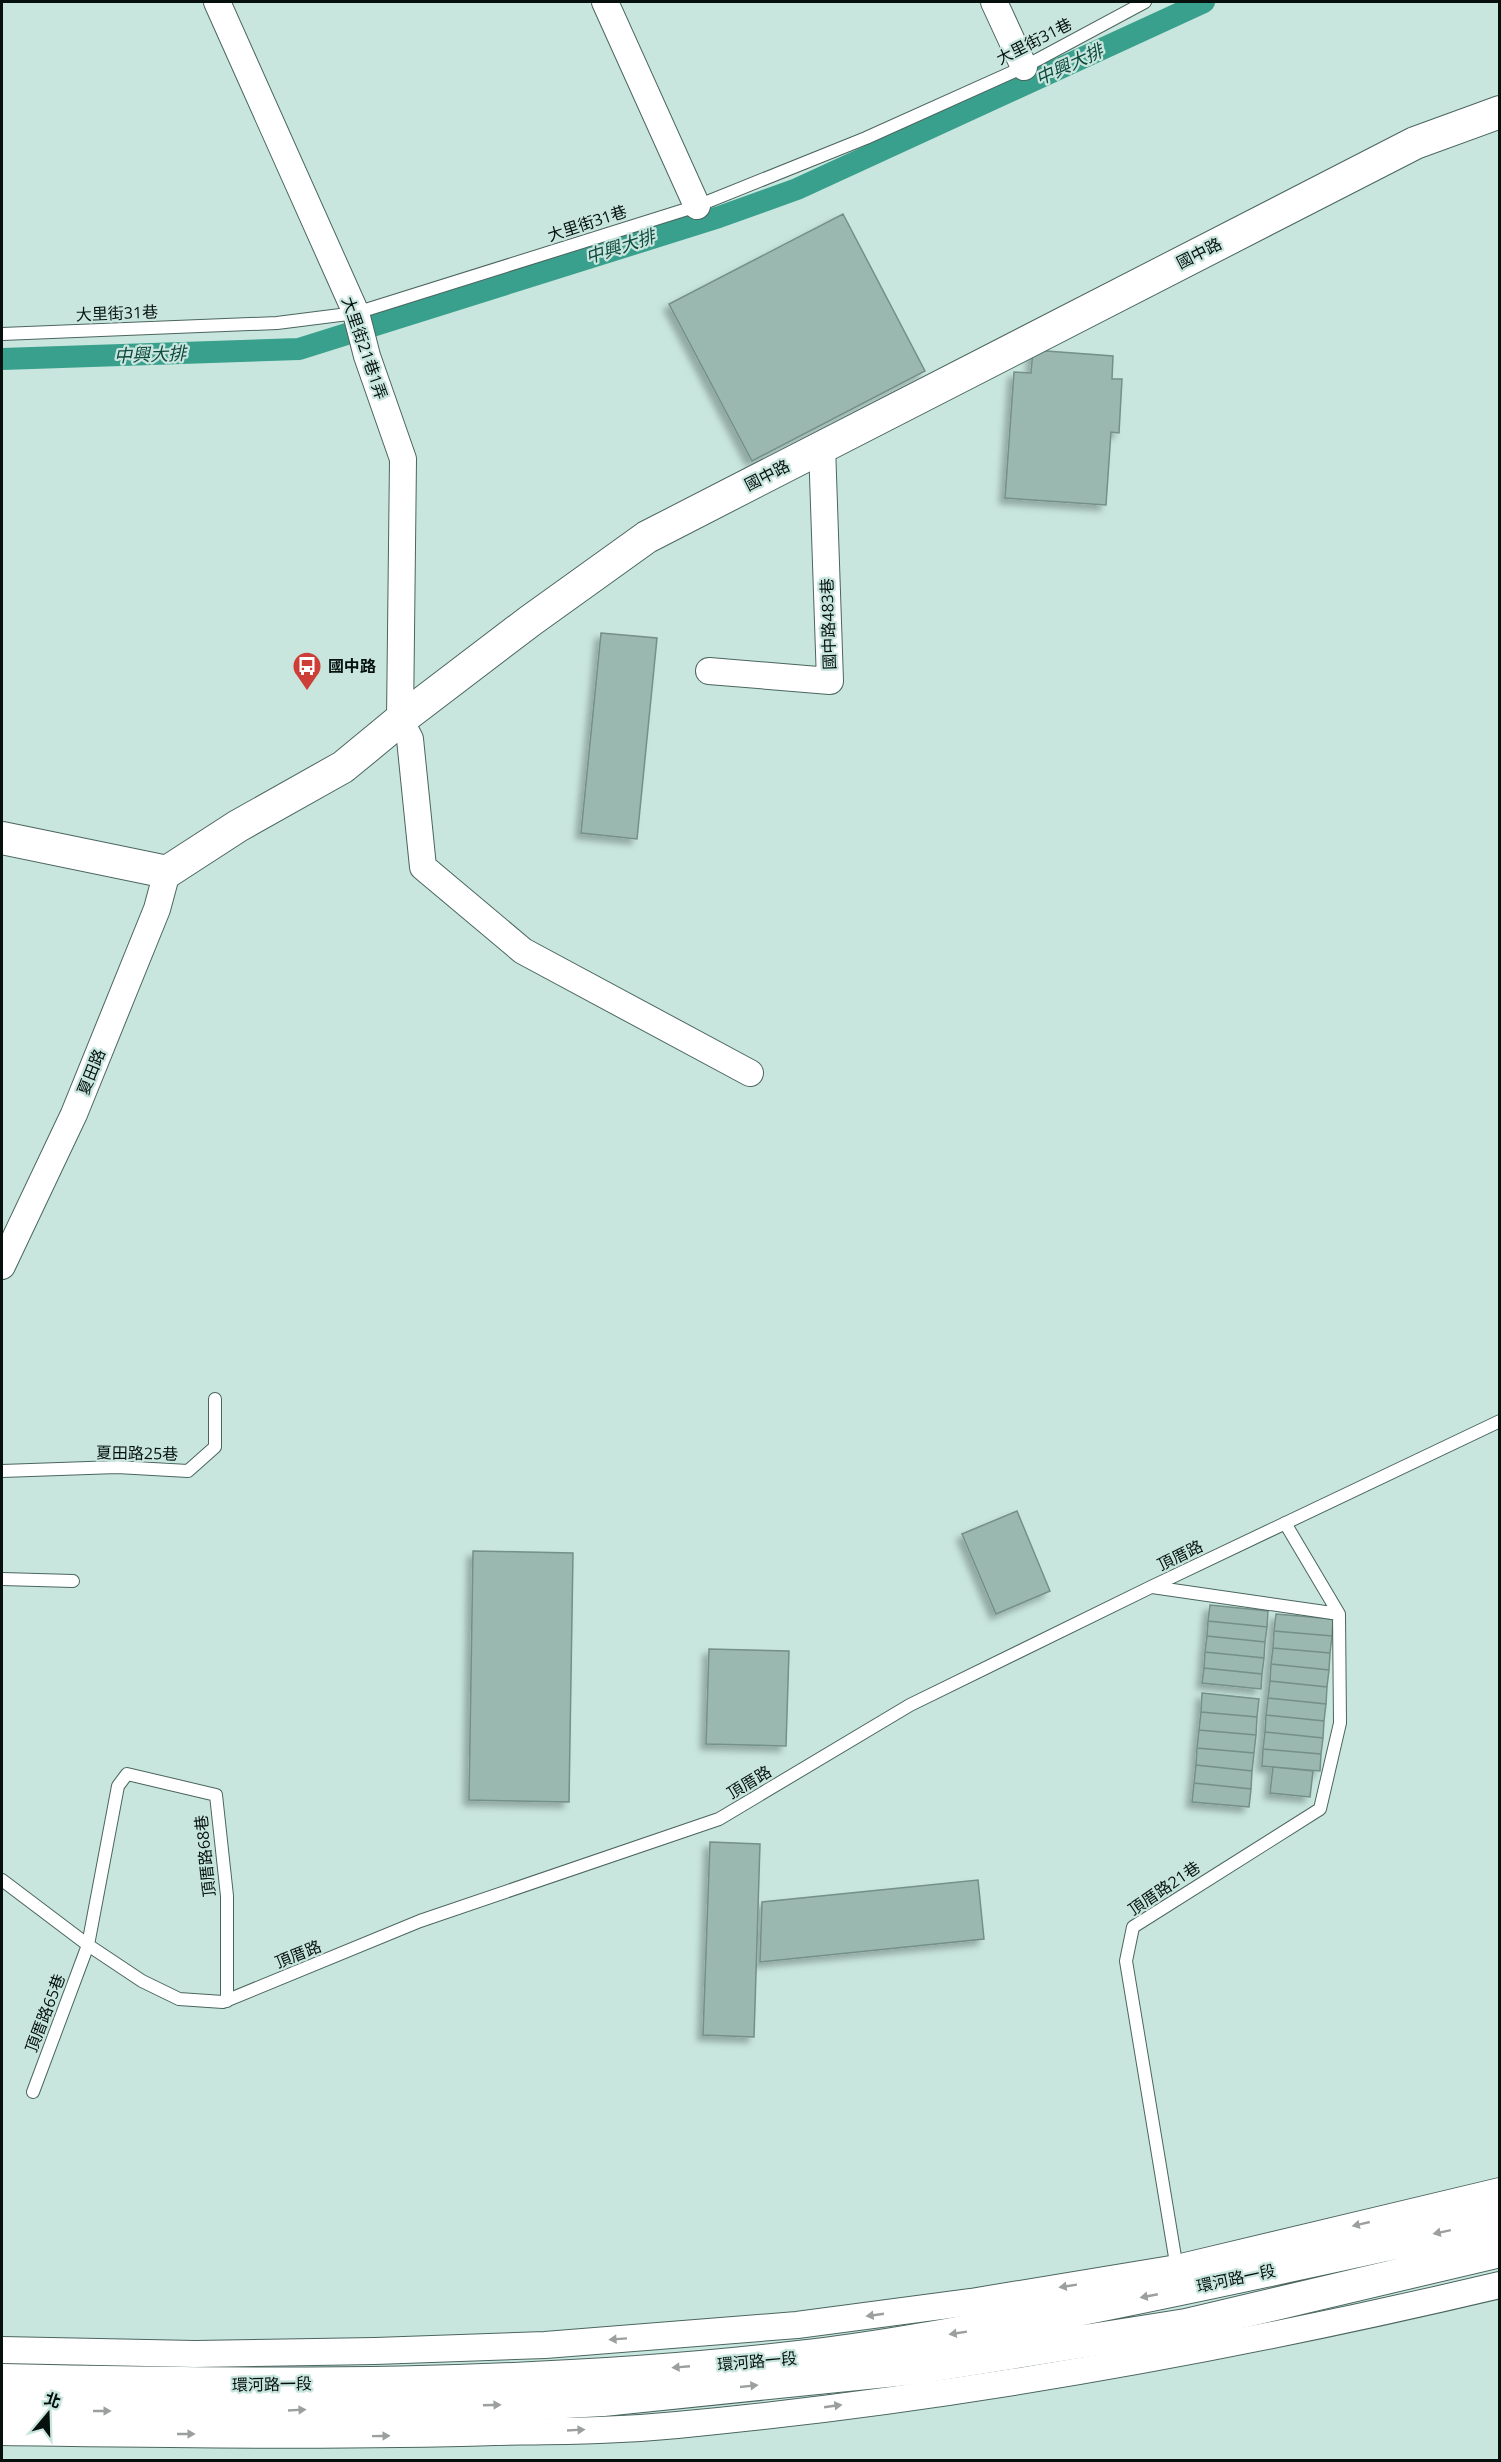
<svg xmlns="http://www.w3.org/2000/svg" width="1501" height="2462" viewBox="0 0 1501 2462" font-family="'Open Sans','Noto Sans TC',sans-serif">
<style>
.lines{fill:none;stroke-linecap:round;stroke-linejoin:round}
.canal{stroke:#38a08c;stroke-width:22}
.building{fill:#9bb8b0;stroke:#749088;stroke-width:1.5;filter:url(#shadow)}
.service-casing{stroke:#4b655f;stroke-width:14}
.minor-casing{stroke:#4b655f;stroke-width:28}
.tertiary-casing{stroke:#4b655f;stroke-width:34}
.service{stroke:#fff;stroke-width:12}
.minor{stroke:#fff;stroke-width:26}
.tertiary{stroke:#fff;stroke-width:32}
.oneway{fill:#9ba09f}
.labels{text-anchor:middle;dominant-baseline:central;stroke-width:4.5;stroke-linejoin:round;paint-order:stroke}
.street-label{font-size:16px;fill:#06110e;stroke:#c8e6de}
.poi-label{font-size:16px;font-weight:bold;fill:#06110e;stroke:#c8e6de;text-anchor:start}
.water-label{font-size:18px;font-style:italic;fill:#0f4a3f;stroke:#c8e6de}
</style>
<defs>
<filter id="shadow"><feDropShadow dx="-5.5" dy="5.5" stdDeviation="3" flood-color="#0004"/></filter>
</defs>
<rect width="100%" height="100%" fill="#c8e6de"/>
<g class="lines">
<path class="canal" d="M2,359l297,-10 420,-132 78,-28 407,-187"/>
</g>
<path class="building" d="M843,214l82,157 -173,90 -83,-157z
M1033,350l80,6 -1,23h10l-3,54 -8,-1 -5,73 -101,-7 9,-126 17,1z
M601,633l56,5 -20,201 -56,-6z
M1017,1511l33,80 -54,23 -34,-80z
M473,1551l100,2 -4,249 -100,-2z
M1210,1605l58,6 -1,16 -59,-6z
M1276,1614l57,5 -1,17 -58,-5z
M1208,1621l59,6 -2,15 -58,-6z
M1274,1631l58,5 -2,17 -57,-5z
M1207,1636l58,6 -1,16 -59,-6z
M1273,1648l57,5 -1,17 -58,-6z
M709,1649l80,2 -3,95 -80,-2z
M1205,1652l59,6 -2,16 -58,-6z
M1271,1664l58,6 -2,17 -57,-6z
M1204,1668l58,6 -1,15 -59,-6z
M1270,1681l57,6 -1,17 -58,-6z
M1202,1693l57,6 -2,18 -56,-5z
M1268,1698l58,6 -2,17 -58,-6z
M1201,1712l56,5 -1,18 -57,-5z
M1266,1715l58,6 -1,17 -58,-6z
M1199,1730l57,5 -2,18 -57,-5z
M1265,1732l58,6 -2,16 -58,-5z
M1197,1748l57,5 -2,18 -56,-6z
M1263,1749l58,5 -1,17 -58,-5z
M1196,1765l56,6 -1,18 -57,-6z
M1273,1767l40,4 -3,26 -40,-4z
M1194,1783l57,6 -2,18 -57,-5z
M710,1842l50,2 -6,193 -51,-2z
M978,1880l6,59 -224,23 2,-60z"/>
<g class="lines">
<g class="service-casing">
<path id="service" d="M2,334l275,-11 79,-10 341,-107 169,-68 158,-71 121,-65
M2,1471l115,-4 71,4 27,-24v-48
M2,1579l71,2
M1152,1587l187,27
M2,1880l86,65 54,36 37,18 44,3 197,-81 299,-102 191,-114 241,-118 349,-166
M33,2092l55,-147 30,-159 9,-12 89,21 11,101v105
M1177,2269l-51,-308 7,-34 187,-118 20,-86 -1,-109 -54,-91"/>
</g>
<g class="minor-casing">
<path id="minor" d="M217,2l139,311 11,43 36,103 -3,261 10,19 13,128 100,84 227,122
M605,2l92,204
M994,2l30,65
M709,671l121,10 -8,-235
M2,1266l72,-152 83,-205 10,-37
M2,2350l193,4 180,-3 170,-6 252,-20 174,-23 206,-34 323,-77
M2,2432c164,2 328,5 493,0 60,-1 122,-1 182,-7 277,-26 552,-76 823,-140"/>
</g>
<g class="tertiary-casing">
<path id="tertiary" d="M2,838l165,34 71,-46 105,-59 57,-47 130,-99 117,-84 768,-394 85,-31
M2,2380c265,6 532,8 797,-23 82,-9 165,-25 247,-41 152,-29 303,-63 454,-96
M2,2410l267,2 90,-5 127,-1 117,-6 313,-32 270,-43 314,-74"/>
</g>
<use href="#service" class="service"/>
<use href="#minor" class="minor"/>
<use href="#tertiary" class="tertiary"/>
</g>
<defs><path id="oneway-solid" d="M-6-.8H1V-3.2L6.5 0L1 3.2V.8H-6Z" transform="scale(1.5)"/></defs>
<g class="oneway">
<use href="#oneway-solid" transform="translate(1361 2224) rotate(167)"/>
<use href="#oneway-solid" transform="translate(1442 2232) rotate(168)"/>
<use href="#oneway-solid" transform="translate(1068 2286) rotate(171)"/>
<use href="#oneway-solid" transform="translate(1149 2296) rotate(169)"/>
<use href="#oneway-solid" transform="translate(875 2315) rotate(172)"/>
<use href="#oneway-solid" transform="translate(958 2333) rotate(171)"/>
<use href="#oneway-solid" transform="translate(618 2339) rotate(176)"/>
<use href="#oneway-solid" transform="translate(681 2367) rotate(175)"/>
<use href="#oneway-solid" transform="translate(749 2386) rotate(-6)"/>
<use href="#oneway-solid" transform="translate(492 2405) rotate(-2)"/>
<use href="#oneway-solid" transform="translate(833 2406) rotate(-8)"/>
<use href="#oneway-solid" transform="translate(297 2410) rotate(-3)"/>
<use href="#oneway-solid" transform="translate(102 2411)"/>
<use href="#oneway-solid" transform="translate(576 2430) rotate(-3)"/>
<use href="#oneway-solid" transform="translate(186 2434)"/>
<use href="#oneway-solid" transform="translate(381 2436) rotate(-1)"/>
</g>
<defs>
<g id="bus-pin" transform="scale(1.5)"><path d="M0 17L-7.5 6A9.5 9.5 0 1 1 7.5 6Z" fill="#cc3e36" stroke="#c8e6de"/><path d="M-5-6H5V4H4V6H2V4H-2V6H-4V4H-5ZM-3.5-4V0h7V-4ZM-3.5 1.2v1.5H-2V1.2ZM2 1.2v1.5H3.5V1.2Z" fill="#fff"/></g>
</defs>
<g fill-rule="evenodd">
<use href="#bus-pin" x="307" y="666"/>
</g>
<g class="labels">
<g class="street-label">
<text transform="translate(1034 41) rotate(-27)">大里街31巷</text>
<text transform="translate(587 223) rotate(-18)">大里街31巷</text>
<text transform="translate(1199 253) rotate(-27)">國中路</text>
<text transform="translate(117 313) rotate(-2)">大里街31巷</text>
<text transform="translate(365 348) rotate(71)">大里街21巷1弄</text>
<text transform="translate(767 475) rotate(-27)">國中路</text>
<text transform="translate(828 624) rotate(-92)">國中路483巷</text>
<text transform="translate(91 1072) rotate(-68)">夏田路</text>
<text transform="translate(137 1453) rotate(1)">夏田路25巷</text>
<text transform="translate(1180 1555) rotate(-26)">頂厝路</text>
<text transform="translate(749 1782) rotate(-31)">頂厝路</text>
<text transform="translate(205 1856) rotate(-96)">頂厝路68巷</text>
<text transform="translate(1164 1888) rotate(-34)">頂厝路21巷</text>
<text transform="translate(298 1954) rotate(-22)">頂厝路</text>
<text transform="translate(45 2013) rotate(-69)">頂厝路65巷</text>
<text transform="translate(1236 2278) rotate(-12)">環河路一段</text>
<text transform="translate(757 2361) rotate(-5)">環河路一段</text>
<text transform="translate(272 2384) rotate(-1)">環河路一段</text>
</g>
<g class="poi-label">
<text x="328" y="666">國中路</text>
</g>
<g class="water-label">
<text transform="translate(1069 64) rotate(-25)">中興大排</text>
<text transform="translate(620 246) rotate(-18)">中興大排</text>
<text transform="translate(150 354) rotate(-2)">中興大排</text>
</g>
</g>
<rect width="1501" height="2462" fill="none" stroke="#06110e" stroke-width="6"/>
<g transform="translate(48 2414) rotate(19)" stroke="#c8e6de" stroke-width="4.5" paint-order="stroke">
<path d="M0-4.5L10 22L0 15L-10 22Z" fill="#06110e"/>
<text y="-9" font-size="16" font-weight="bold" text-anchor="middle" fill="#06110e">北</text>
</g>
</svg>
